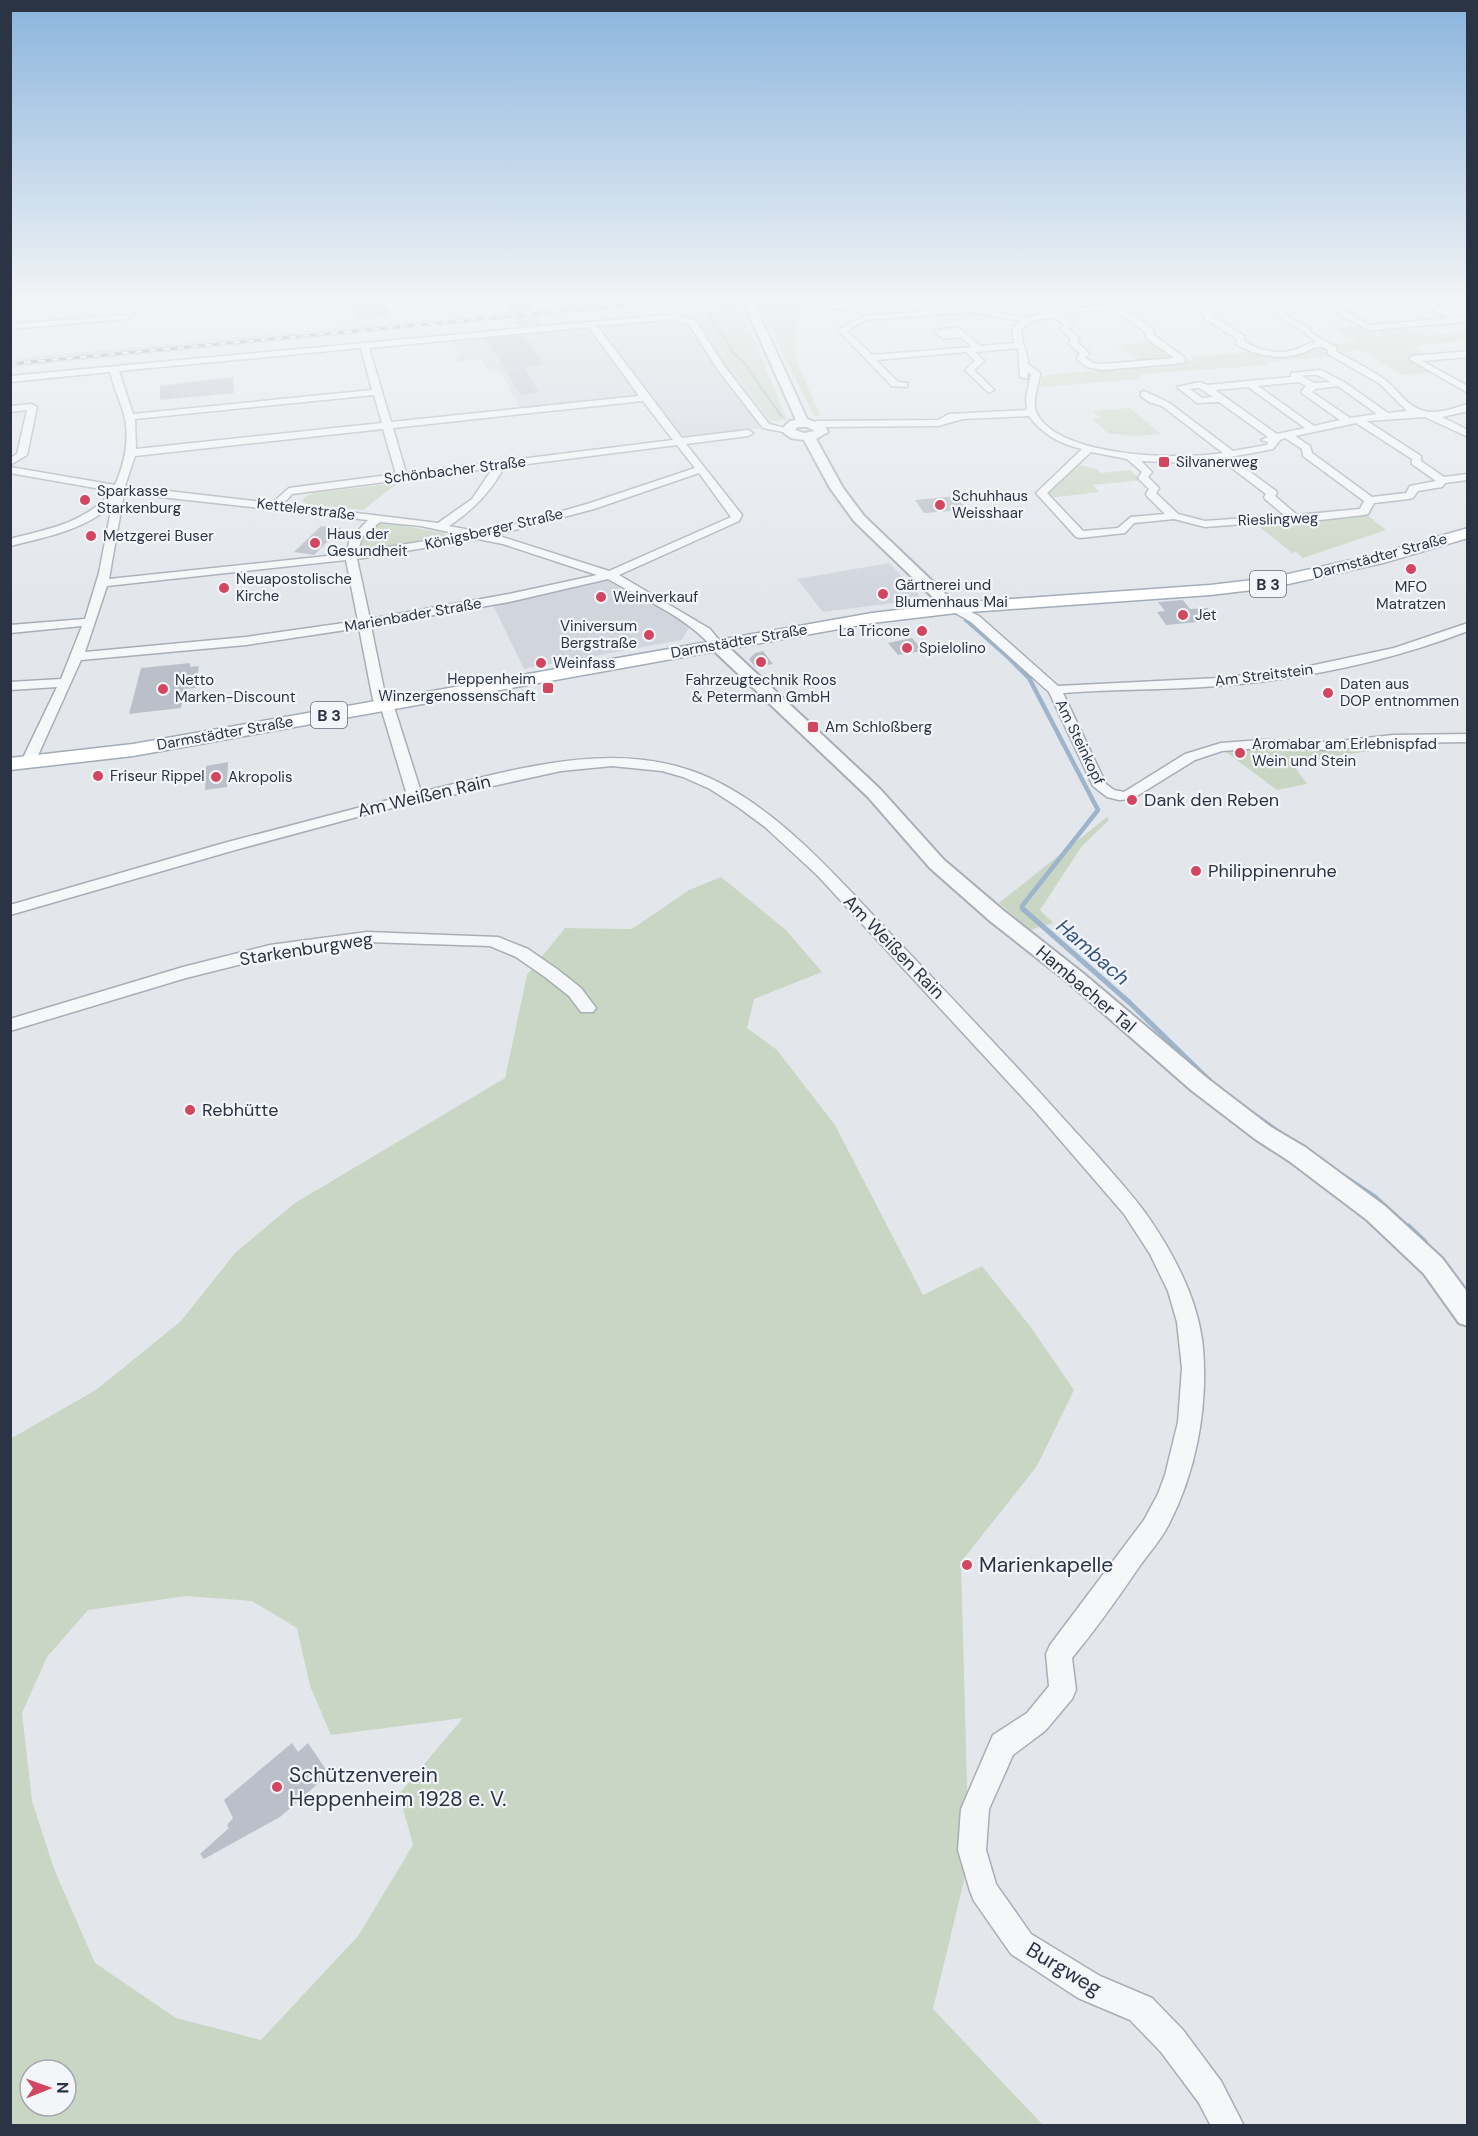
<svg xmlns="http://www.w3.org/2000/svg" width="1478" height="2136" viewBox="0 0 1478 2136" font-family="'DM Sans',sans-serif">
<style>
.built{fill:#d1d6de}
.green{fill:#c9d6c4;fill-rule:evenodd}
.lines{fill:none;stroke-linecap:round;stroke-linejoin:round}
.stream-far4{stroke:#9db5cc;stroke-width:2}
.stream-far3{stroke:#9db5cc;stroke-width:3}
.stream-far2{stroke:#9db5cc;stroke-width:4.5}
.stream-far1{stroke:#9db5cc;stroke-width:5}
.stream{stroke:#9db5cc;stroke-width:7}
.building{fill:#bac0c9}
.minor-casing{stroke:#a8aeb6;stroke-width:3}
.tertiary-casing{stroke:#a8aeb6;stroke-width:4}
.primary-casing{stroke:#a2abb8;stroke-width:3}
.minor{fill:#f6f7f9;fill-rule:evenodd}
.tertiary{fill:#f6f7f9;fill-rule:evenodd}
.primary{fill:#fff;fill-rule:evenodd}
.rail-casing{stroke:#7c8696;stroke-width:3}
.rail{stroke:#f3f5f9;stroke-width:2;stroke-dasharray:7;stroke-linecap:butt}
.poi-dot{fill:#d3465f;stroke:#f3f5f9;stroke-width:2}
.labels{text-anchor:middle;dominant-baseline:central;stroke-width:4.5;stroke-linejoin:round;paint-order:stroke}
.far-poi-label{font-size:15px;fill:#2a3444;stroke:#f3f5f9;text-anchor:start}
.far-street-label{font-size:15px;fill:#2a3444;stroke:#f3f5f9}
.shield{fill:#f3f5f9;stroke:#666e7a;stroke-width:1.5}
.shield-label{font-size:16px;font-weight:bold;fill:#2a3444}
.street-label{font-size:18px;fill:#2a3444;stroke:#f3f5f9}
.poi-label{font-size:18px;fill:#2a3444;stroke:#f3f5f9;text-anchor:start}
.water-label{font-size:20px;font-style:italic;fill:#33557a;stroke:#f3f5f9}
.near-poi-label{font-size:21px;fill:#2a3444;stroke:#f3f5f9;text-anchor:start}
.near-street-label{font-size:21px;fill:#2a3444;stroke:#f3f5f9}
</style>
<rect width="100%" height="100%" fill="#e3e7ec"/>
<path class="built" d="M455,299h33l3,12 -32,3z
M644,299h73l-706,68v-8z
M693,313l70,98 10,10 -12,7 -80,11 -31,-40 -71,9 -3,-4 -55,6 -21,-40 -12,1 -7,-12 -25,3 -2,-5 5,-2 -8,-17z
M889,563l29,30 1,2 -2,5 -94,12 -26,-33z
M610,576l33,18 47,32 -8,14 -158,29 -31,-64 78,-17z"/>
<path class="green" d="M716,299h21l50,121 -14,1 -10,-10 -70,-98 22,-1z
M758,299h95l4,5 -19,-1 1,2 -43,7c3,9 5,16 -1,23l1,25 24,55 -6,1 -52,-104z
M1360,325l24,14h4l-17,-10 36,-3 18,10 42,-4v8l-55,6 16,9 -19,2 -19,-10 42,25 -29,3 -43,-25 -17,2 -12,-8 26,-2 -24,-14z
M1152,342l24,16 -33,4 -27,-17z
M1319,346l10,3 -2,3 6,4 -63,6 -3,3 -125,9 -5,5 -96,8v-11l154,-16 -5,-3 61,-5 19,3z
M1130,408l31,26 -27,2 -26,-3 -15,-14 8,-1 -8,-7z
M1075,464l21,5 5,4 29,-3 11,10 -48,5 6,7 -50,6 -4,-5z
M398,483l-35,27 -55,-6 -6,-3 4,-5 8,-3z
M1366,514l20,16 -83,28 -7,-6 -4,1 -36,-29z
M387,523l57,10 3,3 -3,3 -85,12c-2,-15 13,-27 28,-28z
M1402,741l-12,7 -98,15 15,21 -30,6 -55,-41z
M1107,817l2,3 -27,26 -42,64 13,13 -23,7 -31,-27z
M721,877l65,53 36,42 -68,27 -7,29 30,22 58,75 88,170 59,-29 48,60 44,64 -37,76 -76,96 8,298 -36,149 110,116h-1032l-1,-686 86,-49 85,-69 55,-69 59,-49 210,-125 22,-103 38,-47 67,1 57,-39zM186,1596l66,5 45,27 13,58 21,49 132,-17 -64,76 14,51 -55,91 -97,104 -85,-22 -81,-55 -41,-94 -22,-68 -10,-88 25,-56 41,-47zM30,2070h36v36h-36z"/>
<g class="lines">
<path class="stream-far4" d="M710,301c0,5 0,11 1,16 4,14 18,21 21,35l10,8 40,57"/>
<path class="stream-far3" d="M965,620l43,38"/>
<path class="stream-far2" d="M1007,656l22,22 69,132 -76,96 1,4"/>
<path class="stream-far1" d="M1023,909l107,94 80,78
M1253,1114l27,19
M1342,1175l33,22 34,31"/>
<path class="stream" d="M1408,1227l16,15"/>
</g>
<path class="building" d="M382,299l9,18 -33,3 -8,-17z
M527,300l14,24 -22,2 -13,-24z
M524,335l20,30 -21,2 16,25 -18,3 -35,-56z
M233,377l1,16 -74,7v-14z
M956,496l10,14 -42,3 -9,-13z
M321,526l20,2 -27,27 -20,-3z
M1183,600l7,9 18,-1 1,13 -43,4 -9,-13 8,-1 -7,-9z
M912,638l11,13 -25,4 -10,-12z
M763,651l10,13 -18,3 -6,-8 6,-6z
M190,663v4l9,-1 -4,22 -10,1 -4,19 -52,6 12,-46z
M228,762l-1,25 -22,3 1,-24z
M292,1743l6,9 10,-9 21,31 -49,43 -76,42 -4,-5 29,-26 -2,-3 6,-7 -9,-18z"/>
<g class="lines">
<g class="minor-casing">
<path id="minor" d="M141,299h9l-22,20 -118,10v-5l116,-9z
M898,299h32l-4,2 -92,8 -4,-2 4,-2z
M1024,299h9l18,14 11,-1 9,-4 37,-3 -7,-6h9l7,5 73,-4 96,-1 -23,3 46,26 2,5 25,14v4c16,10 35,18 49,29 10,7 17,19 28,26 17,12 37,3 55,-2v7l-4,1 -22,5 26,13v7l-43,-20 -58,4 54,35v5l23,16 24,-3v6l-23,3 -3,4 -24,4 -5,7 -4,1 -35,4 -6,11 -4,1 -62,7 -9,-2 -88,7 -31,-8 -40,4 -9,10 -45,5 -4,-1 -40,-44 46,-44c-22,-5 -40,-15 -53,-33l-66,3 -25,7 -122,1 -5,-3 5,-3 122,-1 11,-6 78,-4 -1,-12 5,-24 -3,-2 -1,7 -7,-2 -2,-29 -43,4 9,9 -10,9 20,20 -5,3 -24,-23 10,-9 -9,-9 -90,8 22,22 9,1v4l-15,-1 -54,-56 26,-14 98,-8 -3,-3 4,-2 7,4 58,11 14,-4zM1253,302l50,29 13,11c-8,1 -12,4 -19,7 -17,7 -39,1 -53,-8l1,-5 -33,-20v-3l-13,-9zM1189,305l16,11v3l32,20 -1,5c18,11 44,17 66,9 9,-3 16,-10 26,-3v4l52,30 27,27 -19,2 -44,-31 -23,-12 -30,3v4l-84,8 -7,-3 -23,5 20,16 22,-1 49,35 -7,3 7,2 -1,3 -34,6 -65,-49 -24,-11 -3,1v4l8,6 13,4 61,47c-43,7 -162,5 -186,-39 -6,-12 2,-29 3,-41l-12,-9c0,-13 -9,-24 -6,-36l13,-8 20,-2 9,7 -4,4 11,10 -2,5 11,9 -3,5 1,2 9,7 15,3 80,-7 3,-1v-4l-31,-23v-5l-31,-22zM1114,309l32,24v5l28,20 -72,6 -9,-1 -7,-5 3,-5 -12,-11 3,-3 -11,-10 4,-4 -9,-8 9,-5zM972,312l49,9c-9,6 -10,12 -6,22l-34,3 -24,-19 -24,4 10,8 18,-2 11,10 -100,8 -25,-24 19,-11zM1306,375h11l14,7 -17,1 -12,-7zM1299,382l7,4 -5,6 2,2 37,26 -26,6 -56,-40zM1338,386l39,28 -27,4 -38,-26 3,-3zM1248,387l57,41 -28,6 -62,-44zM1199,388l14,9 -11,1 -12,-9zM1356,423l56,36v5l24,17 -26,5 -4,7 -34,4 -60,-44 -2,-7 -15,-10zM1285,438l17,11 1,7 61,45 -4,8 -63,6 -22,-19 2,-3 -1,-2 -46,-34 43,-8 7,-9zM1091,452l36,7 15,13 -4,6 11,11 -3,5 1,2 18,18 -34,3 -13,11 -35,3 -36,-38zM1220,459l46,35 -2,3 1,2 19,16 -79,6 -27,-7 -22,-21 3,-5 -11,-11 4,-5 -11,-11 52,2z
M1314,299h10l45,26 81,-7 -38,-19h10l39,18h7v5l-100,8z
M675,314l20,6 30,47 44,57 24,6 -5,3 -25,-5 -45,-58 -29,-46 -15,-5 -77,7 85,112 66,-8 5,3 -5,3 -62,8 56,71 -3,6 -120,54 91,54 13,16 -2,3h-8c-26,-31 -70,-49 -105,-69l-99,23 -138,24 15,73 9,11 26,82c86,-20 184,-52 271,-21 77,27 141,102 196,160 40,42 81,85 121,128 29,31 57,63 86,94 18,21 38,42 54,65 26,38 50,84 54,130 5,60 -7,125 -35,178 -8,15 -19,27 -29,41 -21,31 -43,62 -67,91l4,32 -4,9 -27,32 -32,24 -24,54 -3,41 10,34 35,50 69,42 52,22 31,32 38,51 23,45h-33l-12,-23 -38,-51 -31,-32 -52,-22 -67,-44 -37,-53 -4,-10 -12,-41 3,-41 32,-74 34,-22 22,-27 -3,-32 4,-9 94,-125 14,-26 7,-19 13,-53 4,-54 -5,-46 -9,-31 -18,-37 -26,-40 -88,-102 -219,-237 -52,-48 -27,-20 -28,-18 -27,-12 -21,-6 -50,-5 -51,5 -178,39 -148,40 -225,65v-10l214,-62 183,-48 -25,-84 -9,-11 -14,-72 -113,17 -165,15 -46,102 -2,3h-10l-2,-3 36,-75 -47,3v-8l51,-3 21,-53 -72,7v-8l75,-6 14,-46 13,-68c-28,25 -66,32 -102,41v-7c38,-10 76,-16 102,-48l-102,-18v-6l105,18c11,-25 16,-51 7,-77 -4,-12 -9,-23 -12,-36l-100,10v-6zM589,327l50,69 -248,26 -22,-74zM361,348l11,42 -239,24 -14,-43zM374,395l8,28 -246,26 -1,-30zM643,401l30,39 -267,33 -13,-45zM383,429l13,45 -107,14 -17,15 -147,-17 10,-30zM677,445l18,23 -108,36 -81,23 -26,5 -31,-6c24,-16 42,-34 55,-59zM493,468l-21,31 -34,24 -155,-19 9,-10zM699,473l32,44 -122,54 -113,-36 98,-26zM124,493l244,27 -18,19 -4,15 -237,25zM380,522l41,4 42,9 -106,17 6,-16zM478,539l25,5 94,31 -88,19 -139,25 -13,-60zM346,560l12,61 -112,16 -161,15 22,-66z
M1468,351v6l-46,4 46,25v7l-59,-34 4,-3z
M32,404l5,3 -10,48 -17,10v-7l7,-4 10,-44 -17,2v-6z
M956,604l23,12 79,70 160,-8 73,-8 103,-22 74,-25v8c-81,31 -164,48 -250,55 -51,4 -103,3 -155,7l43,91 8,6 10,2 61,-38 36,-11 40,-3 70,2 62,-7 75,-1v8l-75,1 -62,7 -70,-2 -39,3 -27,9 -63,39 -13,1 -12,-3 -14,-11 -44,-94 -78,-70 -19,-11 -2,-3z
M367,932l131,5 30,12 29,20 24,19 15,20 -3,4h-12l-12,-16 -24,-19 -29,-20 -26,-11 -123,-4 -97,15 -84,21 -176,53v-12l173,-52 87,-22z"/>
</g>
<g class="tertiary-casing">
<path id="tertiary" d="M742,299h10l55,120 18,7 3,6 -12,7 27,49 21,28 88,84 11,8 -2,3h-10l-9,-5 -88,-85 -24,-33 -26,-48 -13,-2 -7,-5v-6l6,-6 6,-1zM797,427h10l8,4 -11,2 -9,-3z
M717,640l6,2 157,147 64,71 60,51 80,63 123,104 64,49 34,20 80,59 57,52 26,35v33l-9,-3 -35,-49 -57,-54 -78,-59 -34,-22 -64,-49 -121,-106 -80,-63 -60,-53 -62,-71 -157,-149 -2,-3z"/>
</g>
<g class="primary-casing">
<path id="primary" d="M1468,528v10l-85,25 -113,25 -60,7 -254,18 -84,10 -739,133 -123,14v-12l123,-14 739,-131 84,-10 254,-18 60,-7 104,-23z"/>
</g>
<use href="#minor" class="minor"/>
<use href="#tertiary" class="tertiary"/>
<use href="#primary" class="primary"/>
<g class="rail-casing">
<path id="rail" d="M10,364l681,-65"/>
</g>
<use href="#rail" class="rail"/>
</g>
<linearGradient id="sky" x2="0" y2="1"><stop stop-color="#8ab4dd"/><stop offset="0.5" stop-color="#f2f4f6"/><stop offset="1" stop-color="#f2f4f6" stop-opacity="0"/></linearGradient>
<rect width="1478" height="598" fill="url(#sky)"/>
<g class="poi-dot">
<rect x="1158" y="456" width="12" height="12" rx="3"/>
<circle cx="85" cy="500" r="6"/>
<circle cx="940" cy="505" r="6"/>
<circle cx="91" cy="536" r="6"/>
<circle cx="315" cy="543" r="6"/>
<circle cx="1411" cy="569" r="6"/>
<circle cx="224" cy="588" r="6"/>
<circle cx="883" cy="594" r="6"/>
<circle cx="601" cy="597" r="6"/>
<circle cx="1183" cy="615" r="6"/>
<circle cx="922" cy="631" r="6"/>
<circle cx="649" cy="635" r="6"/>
<circle cx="907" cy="648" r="6"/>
<circle cx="761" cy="662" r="6"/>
<circle cx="541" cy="663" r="6"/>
<rect x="542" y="682" width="12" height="12" rx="3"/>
<circle cx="163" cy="689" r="6"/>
<circle cx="1328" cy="693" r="6"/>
<rect x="807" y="721" width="12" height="12" rx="3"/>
<circle cx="1240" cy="753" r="6"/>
<circle cx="98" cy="776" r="6"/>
<circle cx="216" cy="777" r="6"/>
<circle cx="1132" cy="800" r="6"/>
<circle cx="1196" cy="871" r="6"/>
<circle cx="190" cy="1110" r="6"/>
<circle cx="967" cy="1565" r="6"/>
<circle cx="277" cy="1787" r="6"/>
</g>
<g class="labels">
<g class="far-poi-label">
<text x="1176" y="462">Silvanerweg</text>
<text x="97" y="491">Sparkasse<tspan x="97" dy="17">Starkenburg</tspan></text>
<text x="952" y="496">Schuhhaus<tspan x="952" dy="17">Weisshaar</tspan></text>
<text x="327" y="534">Haus der<tspan x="327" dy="17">Gesundheit</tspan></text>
<text x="103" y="536">Metzgerei Buser</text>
<text x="236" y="579">Neuapostolische<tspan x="236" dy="17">Kirche</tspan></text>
<text x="895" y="585">Gärtnerei und<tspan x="895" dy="17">Blumenhaus Mai</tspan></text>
<text x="1411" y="587" text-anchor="middle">MFO<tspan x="1411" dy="17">Matratzen</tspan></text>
<text x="613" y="597">Weinverkauf</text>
<text x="1195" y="615">Jet</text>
<text x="637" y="626" text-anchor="end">Viniversum<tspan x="637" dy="17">Bergstraße</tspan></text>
<text x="910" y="631" text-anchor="end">La Tricone</text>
<text x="919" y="648">Spielolino</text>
<text x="553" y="663">Weinfass</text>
<text x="536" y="679" text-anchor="end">Heppenheim<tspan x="536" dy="17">Winzergenossenschaft</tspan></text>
<text x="175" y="680">Netto<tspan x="175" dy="17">Marken-Discount</tspan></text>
<text x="761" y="680" text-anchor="middle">Fahrzeugtechnik Roos<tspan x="761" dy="17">&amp; Petermann GmbH</tspan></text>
<text x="1340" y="684">Daten aus<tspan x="1340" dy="17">DOP entnommen</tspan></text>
<text x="825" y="727">Am Schloßberg</text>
<text x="1252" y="744">Aromabar am Erlebnispfad<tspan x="1252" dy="17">Wein und Stein</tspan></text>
<text x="110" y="776">Friseur Rippel</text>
<text x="228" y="777">Akropolis</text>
</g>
<g class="far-street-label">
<text transform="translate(455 470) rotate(-7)">Schönbacher Straße</text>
<text transform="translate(306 509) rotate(7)">Kettelerstraße</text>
<text transform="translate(1278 519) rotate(-2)">Rieslingweg</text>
<text transform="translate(494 529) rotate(-13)">Königsberger Straße</text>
<text transform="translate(1380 556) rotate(-15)">Darmstädter Straße</text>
<text transform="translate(413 615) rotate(-10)">Marienbader Straße</text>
<text transform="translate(739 641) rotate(-10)">Darmstädter Straße</text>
<text transform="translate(1264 675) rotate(-7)">Am Streitstein</text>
<text transform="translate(225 733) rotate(-10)">Darmstädter Straße</text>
<text transform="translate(1080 742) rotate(64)">Am Steinkopf</text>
</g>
<g class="shield">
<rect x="1250" y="571" width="36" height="26" rx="4.5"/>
<rect x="311" y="702" width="36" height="26" rx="4.5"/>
</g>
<g class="shield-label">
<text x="1268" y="584">B 3</text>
<text x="329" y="715">B 3</text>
</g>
<g class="street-label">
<text transform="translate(424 796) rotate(-13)">Am Weißen Rain</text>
<text transform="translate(894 947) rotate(46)">Am Weißen Rain</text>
<text transform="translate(306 949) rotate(-9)">Starkenburgweg</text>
<text transform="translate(1086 989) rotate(40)">Hambacher Tal</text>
</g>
<g class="poi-label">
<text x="1144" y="800">Dank den Reben</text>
<text x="1208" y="871">Philippinenruhe</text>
<text x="202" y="1110">Rebhütte</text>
</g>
<g class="water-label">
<text transform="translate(1093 952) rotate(41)">Hambach</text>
</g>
<g class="near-poi-label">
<text x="979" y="1565">Marienkapelle</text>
<text x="289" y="1775">Schützenverein<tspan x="289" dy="24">Heppenheim 1928 e. V.</tspan></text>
</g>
<g class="near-street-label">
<text transform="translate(1064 1969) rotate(31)">Burgweg</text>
</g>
</g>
<rect width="1478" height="2136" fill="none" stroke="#2a3444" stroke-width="24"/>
<g transform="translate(48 2088) rotate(89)"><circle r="28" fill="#f3f5f9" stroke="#a3a8b1" stroke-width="1.5"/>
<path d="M0-4.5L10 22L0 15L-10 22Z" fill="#d3465f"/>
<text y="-9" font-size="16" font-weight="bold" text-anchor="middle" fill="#2a3444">N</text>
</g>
</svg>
